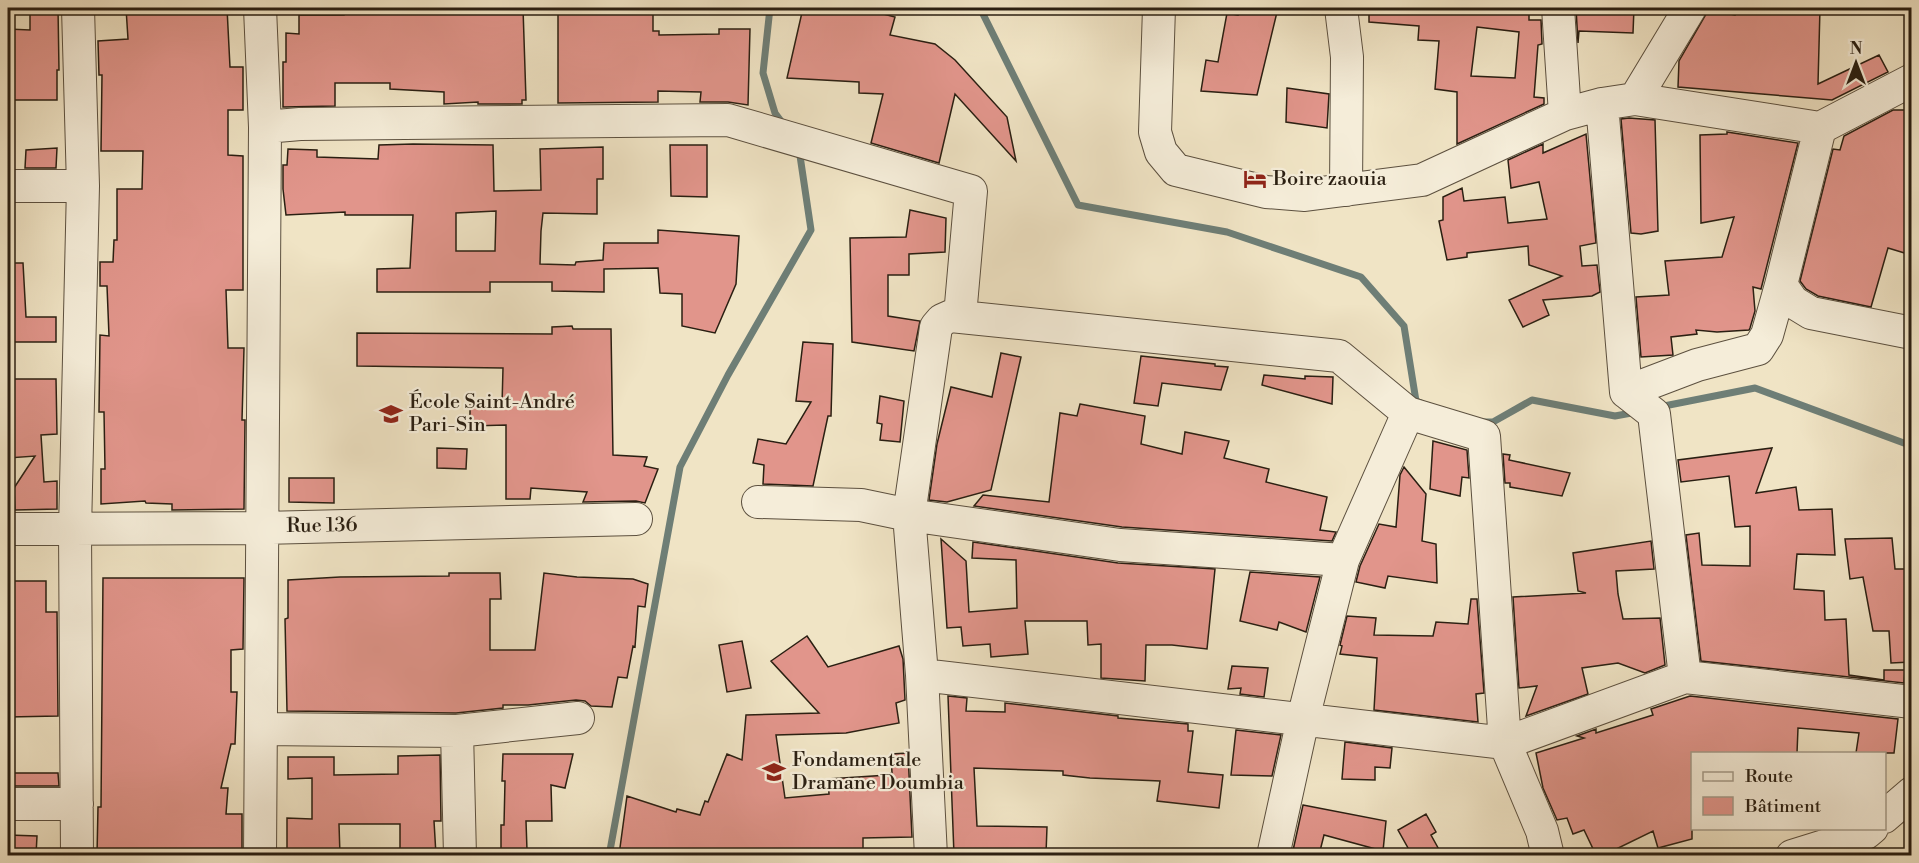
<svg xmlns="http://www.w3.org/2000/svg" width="1919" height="863" viewBox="0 0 1919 863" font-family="'Libre Bodoni',serif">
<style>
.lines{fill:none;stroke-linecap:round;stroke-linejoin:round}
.stream{stroke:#6e7e76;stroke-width:7}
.building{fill:#e1958b;stroke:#2a1f12;stroke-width:1.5;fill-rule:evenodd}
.minor-casing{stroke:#5c503f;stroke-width:34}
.minor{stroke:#f5edd9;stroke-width:32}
.labels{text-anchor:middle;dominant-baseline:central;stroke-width:4.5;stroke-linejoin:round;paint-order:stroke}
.poi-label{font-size:20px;fill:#2a1f12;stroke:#f5edd9;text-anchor:start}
.street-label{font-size:20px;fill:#2a1f12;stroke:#f5edd9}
</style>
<rect width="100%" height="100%" fill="#f0e4c5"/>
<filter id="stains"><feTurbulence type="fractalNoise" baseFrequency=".00333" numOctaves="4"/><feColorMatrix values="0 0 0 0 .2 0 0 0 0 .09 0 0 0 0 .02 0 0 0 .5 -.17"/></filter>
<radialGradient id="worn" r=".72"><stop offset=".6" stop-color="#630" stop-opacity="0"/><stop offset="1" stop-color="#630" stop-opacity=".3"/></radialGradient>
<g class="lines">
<path class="stream" d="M770,8l-7,65 12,40 9,12
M980,8l98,197 149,27 134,45 43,49 12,75 5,2
M1659,407l96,-19 157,58
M1482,422h11l39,-22 83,16 22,-4
M609,856l71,-389 48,-92 83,-145 -12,-81"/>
</g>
<path class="building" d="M30,8h28l1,62h-2v30h-49v-71l22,1z
M126,8h101l3,59h13v43h-15v45l15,1v134h-17l2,58h16l-2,72h3l-1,89 -72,1v-6l-26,-1 -1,-2 -44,3v-35h4l-1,-57h-5l1,-77 9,1 -2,-50h-7v-24h13l1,-22h3v-51h25l1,-38h-42l1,-76h-3l-1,-34 30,-2z
M344,8h179l3,92h-4v4h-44v-2l-34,2v-12l-54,-3v-6h-55v23l-52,1v-45h3v-29l13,1v-19h45z
M558,8h95v23h6v4l60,-1v-5h31l-2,76 -20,-3h-28l1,-10 -43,-1v11l-100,1z
M803,8h57l35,9 -5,18 45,9 20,16 52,57 9,44 -61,-67 -16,69 -68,-20 12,-49 -24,-1v-11l-72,-4z
M1239,8h39l-21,87 -56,-4 5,-31 12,2 9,-49 11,2z
M1369,8h160v12h12l1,24 -4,1 -4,52 10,1v6l-87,40v-52l-22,-3 4,-48 -21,-1 1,-14 -50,-4zM1477,27l42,5 -4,46 -44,-2z
M1576,8h58l-1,25 -54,-2 -1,12z
M1736,8h84l-2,76 61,-29 9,17 -56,28 -154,-13 1,-26 30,-52 26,6z
M1287,88l42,6 -2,34 -41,-6z
M1893,110h16l1,35 -5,34 6,1v75l-23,-7 -17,59 -53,-11 -12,-7 -6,-8 33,-132 7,1 4,-14z
M1629,118l26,2 3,111 -17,3 -10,-1 -10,-114z
M1727,132l71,11 -37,146 -8,-2 2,24 -5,17 -1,2 -32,2 -21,-2 1,4 -26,3 2,18 -32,2 -5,-60 33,-2 -4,-34 57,-4 12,-40 -33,6 -1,-88 27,-1z
M1586,134l10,109 -16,3 2,20 15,-1 3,27 -8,4 -49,4 6,15 -26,12 -14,-27 53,-24 -33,-11 -1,-19 -61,7v4l-20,3 -8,-39 4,-1v-23l19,-9 2,13 41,-4 3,26 39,-4 -8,-37 -28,6 -3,-28 35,-16v9z
M413,144l80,1 1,46 47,-1 -1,-41 63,-2v32h-6v35l-54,-1 -2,18 -1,33 35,1 1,-3 27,-2 1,-17h54v-13l81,6 -3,48 -21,49 -33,-7v-32l-22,-1 -2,-25 -54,1v23l-52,-1v-9h-62v10h-113v-23l33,-1 3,-53h-68v-3l-59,3 -3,-26v-24h4l1,-16 29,1v7l61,2 1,-14zM496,211l-1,40h-39v-38z
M670,145h37v52l-36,-1z
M57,148l-1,20h-31l1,-18z
M910,210l36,8 -1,34 -36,2v21h-21v41l32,5 -6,30 -62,-9 -2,-104 56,-1z
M8,263h15l3,54h30v25h-48z
M572,326l1,3h38l2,126 34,2 -3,9 14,3 -13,34 -9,-2 -53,1 4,-10 -56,-4 -1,11h-24v-74l-36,1v-21h32l1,-37 -146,-2v-33l195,1v-7z
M803,342l30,2 -2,72h-3l-15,70 -50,-2 1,-19 -11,-2 5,-24 28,5 25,-42 -15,-1z
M1001,353l20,4 -30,133 -44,12 -18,-2 8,-56 14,-57 41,10z
M1141,356l74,8v2l13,1 -7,23 -59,-7 -4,23 -24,-3z
M1264,375l41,4v-3l28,1 -1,27 -70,-19z
M8,379h48l1,55 -16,1 3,47 13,-1v28l-42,1 -1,-22 21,-32 -27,2z
M880,396l24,5 -4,41 -20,-2 2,-16 -5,-1z
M1080,404l65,12 -4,28 41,10 3,-22 44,9 -5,17 45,11 -3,13 61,15 -7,33 16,2 -4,9 -210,-14 -148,-21 9,-11 66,7 11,-89 17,3z
M1433,441l34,9 2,28 -7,-1 -2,19 -30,-7z
M437,448l30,1 -1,20 -29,-1z
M1772,448l-16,45 40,-6 3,23 33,-1 3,46 -38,-1 -3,35 30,2 1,29 21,-1 3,56 35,5v-10h21l-1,13 -203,-22 -15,-126 13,-2 3,32 48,1v-40l-15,1 -6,-51 -48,6 -3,-22z
M1503,454l7,1 -1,5 61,13 -8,23 -52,-9v-4h-5z
M1404,467l22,27 -4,47 14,3 1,39 -49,-7 -3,12 -29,-6 4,-16 19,-42 17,3 4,-52z
M289,478h45v25l-45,-1z
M1892,538l3,31h16v93l-20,1 -2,-32h-16l-10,-54 -13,2 -5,-40z
M941,539l25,22 3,51 48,-4 -1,-48 -44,-2 1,-16 145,21 97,6 -8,80 -35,-4h-26l-1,36 -44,-3v-34l-13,1 -1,-24h-62l3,33 -37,3 -1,-13 -27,2 -2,-19 -14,1z
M1651,541l3,28 -38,2 2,23 5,25 37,-1 5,47 -20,8 -27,-10 -36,5 6,26 -62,22 11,-30 -18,2 -6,-91 73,-4 -8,-2 -5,-38z
M1250,572l70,5 -14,55 -27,-10 -2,8 -37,-9z
M449,573h51l1,26h-11v51h45l9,-77 33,4 56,2 15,5 -3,23 -7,-1 -3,41 -2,-1 -6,32 -9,-1 -6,30 -21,-1 -6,-5 -9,-1 -48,5h-25v3l-47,5 -169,-2 -2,-92 3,-1v-38l52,-3 109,-1z
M103,578h141l-1,71 -12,1v42h6l-2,52h-4l-10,44h7l-2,26h16v41h-21v-5l-50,5h-74l1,-48h3z
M8,581h38v31h11l1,104 -50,1z
M1471,599h6l7,94 -8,1 2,28 -104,-12 3,-52 -37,-4 2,-8 -2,-1 7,-29 29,2 -2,17 59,1 3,-14 32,2z
M807,636l21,31 71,-21 4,13 2,41 -9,3 3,20 -53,10 -70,2 9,63 44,-4 -1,-15 60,-4v-2h4l-1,-19 17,-1 4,84 -49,1v17h-244l8,-59 49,16 1,-3 23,6 5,-14 3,1 19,-48 15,6 4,-45 73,-2 -48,-52z
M742,641l9,47 -24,4 -8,-47z
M1232,666l36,2 -4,29 -24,-3 1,-6 -13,1z
M948,696l19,2 -1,13 39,1v-9l113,13v2l70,6v7h5l-5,41 35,3 -4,33 -62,-7 3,-20 -70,-3 -27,-3v-4l-89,-3 3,58 70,1 -1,27 -74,-2v3h-18z
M1690,696l208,23 -4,34h-38l3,-20 -61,-5 -1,25h-105v86l-34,9 -5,-17 -49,24h-8l-12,-25 -11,4 -6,-16 -10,2 -14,-32 -7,-35 48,-15 -7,-2 19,-7v4l57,-18 -2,-6z
M1236,730l45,5 -9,41 -41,-1z
M1345,742l47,6 -2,20 -15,-1v13l-33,-1z
M503,754h70l-8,34 -14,-3 1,36h-26l1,29 -26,1v-26h3l1,-44h-3z
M440,755l1,66h-7l2,34h-36v-31h-61l1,31h-53v-37l25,1v-41l-24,1v-22h46v18l64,-1v-18z
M8,773h50l1,13h-51z
M1303,805l83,16 -3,30 -59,-16 -5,20h-27z
M1426,814l10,18 -5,3 11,20h-30l-14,-25z
M8,835l29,1 -1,19h-28z"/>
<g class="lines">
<g class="minor-casing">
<path id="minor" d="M260,8l5,119 -5,729
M1159,8l-4,124 6,20 15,18 90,22 39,3 117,-15 143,-66 37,-10 33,-5 185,29 92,-48
M1341,8l6,49 -1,133
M1558,8l7,106
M1635,99l55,-91
M1602,104l24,288
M265,127l35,-3 428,-4 243,71 -11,125
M1820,128l-39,157 12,17 18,11 101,20
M8,186h75
M1408,413l76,23 21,307 37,88 6,25
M758,502l103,3 48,10 211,30 223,15
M8,529l254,-1 374,-9
M922,675l583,68 180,-66 227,25
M1685,677l-31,-263 -28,-22 71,-27 61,-16 9,-14 14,-50
M261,729l196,2 121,-13
M457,731l3,125
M8,804h69
M1884,817l28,-24
M77,856l-2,-326 8,-344 -5,-178
M931,856l-9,-181 -13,-160 27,-188 6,-7 9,-4 388,40 69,57 -65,147 -40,159 -30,137
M1792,856l74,-23 6,-5"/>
</g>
<use href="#minor" class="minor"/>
</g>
<defs>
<g id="hotel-bare" transform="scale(1.8)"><path d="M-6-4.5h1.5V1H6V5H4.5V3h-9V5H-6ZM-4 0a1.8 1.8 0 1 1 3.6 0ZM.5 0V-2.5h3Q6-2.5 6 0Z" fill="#8f2418" stroke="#f5edd9" stroke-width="2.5" paint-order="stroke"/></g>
<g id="school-bare" transform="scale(1.8)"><path d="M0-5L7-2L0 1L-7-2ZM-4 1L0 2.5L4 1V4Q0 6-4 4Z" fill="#8f2418" stroke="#f5edd9" stroke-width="2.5" paint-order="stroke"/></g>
</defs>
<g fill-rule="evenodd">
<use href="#hotel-bare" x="1255" y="179"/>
<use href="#school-bare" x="391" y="414"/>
<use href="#school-bare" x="774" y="772"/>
</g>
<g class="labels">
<g class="poi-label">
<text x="1273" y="179">Boire zaouia</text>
<text x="409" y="402">École Saint-André<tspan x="409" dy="23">Pari-Sin</tspan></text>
<text x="792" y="760">Fondamentale<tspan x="792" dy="23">Dramane Doumbia</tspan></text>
</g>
<g class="street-label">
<text transform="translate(322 526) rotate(-1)">Rue 136</text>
</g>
</g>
<rect width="1919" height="863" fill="none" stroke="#f0e4c5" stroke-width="30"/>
<rect x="9" y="9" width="1901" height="845" fill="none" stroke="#2a1f12" stroke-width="3"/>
<rect x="15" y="15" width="1889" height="833" fill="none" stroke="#2a1f12" stroke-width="1.5"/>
<rect x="1691" y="752" width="195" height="78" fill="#f5edd9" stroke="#a49b89" stroke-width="1.5"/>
<rect x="1703" y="772" width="30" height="9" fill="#f5edd9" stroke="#a49b89" stroke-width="1.5"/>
<text x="1745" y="782" font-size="18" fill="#2a1f12">Route</text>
<rect x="1703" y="797" width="30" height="18" fill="#e1958b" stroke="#a49b89" stroke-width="1.5"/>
<text x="1745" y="812" font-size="18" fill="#2a1f12">Bâtiment</text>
<g transform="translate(1856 63)" stroke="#f5edd9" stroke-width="4.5" paint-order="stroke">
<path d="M0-4.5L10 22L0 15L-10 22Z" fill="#2a1f12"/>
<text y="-9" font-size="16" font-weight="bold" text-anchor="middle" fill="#2a1f12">N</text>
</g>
<rect width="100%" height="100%" filter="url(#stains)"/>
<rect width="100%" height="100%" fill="url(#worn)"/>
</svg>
